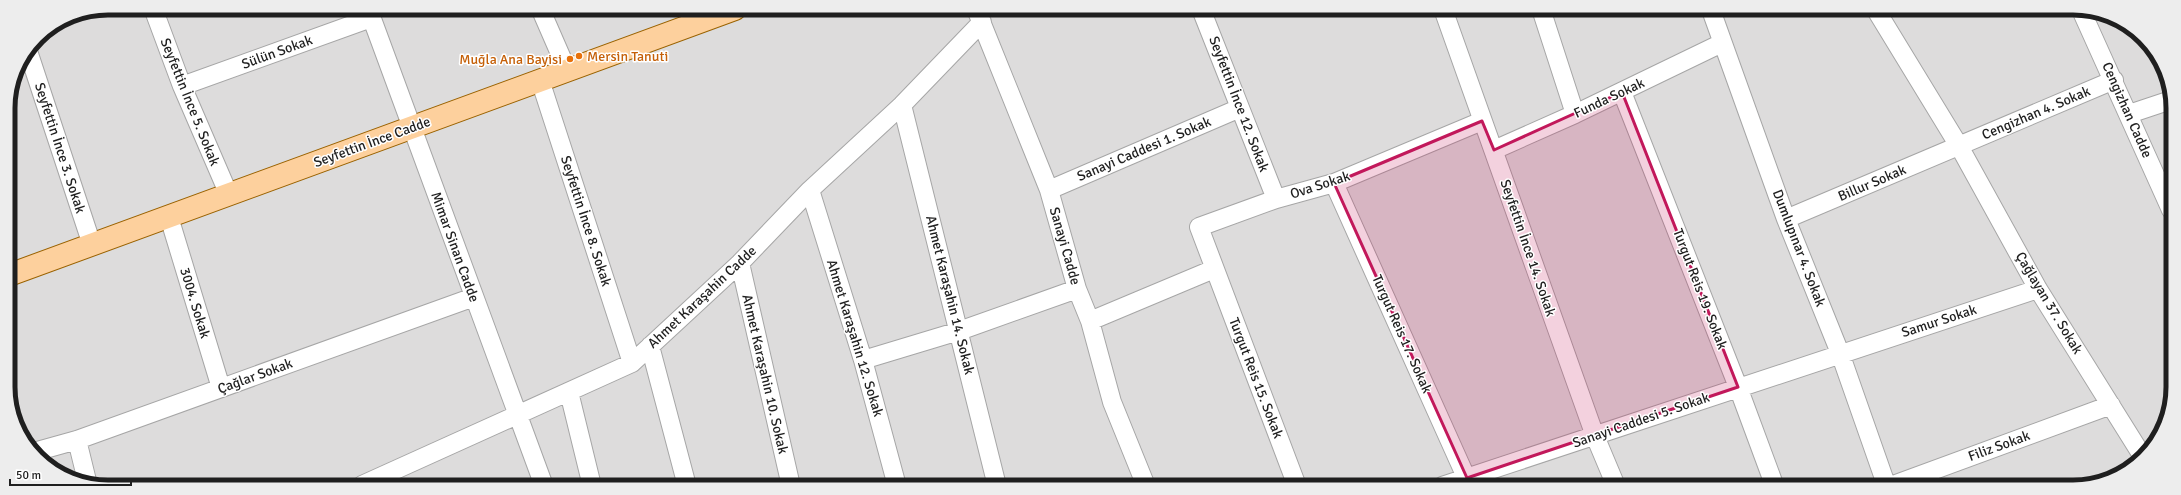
<svg xmlns="http://www.w3.org/2000/svg" width="2181" height="495" viewBox="0 0 2181 495" font-family="Signika,sans-serif">
<style>
.residential{fill:#dddcdc}
.lines{fill:none;stroke-linecap:round;stroke-linejoin:round}
.minor-casing{stroke:#a6a6a6;stroke-width:20}
.major-casing{stroke:#9a6200;stroke-width:24}
.minor{stroke:#fff;stroke-width:18}
.major{stroke:#fdd09d;stroke-width:22}
.marked{fill:#c2185b;fill-opacity:0.2;stroke:#c2185b;stroke-width:3;stroke-linejoin:round}
.food-dot{fill:#e8710a;stroke:#fff;stroke-width:1.5}
.labels{text-anchor:middle;dominant-baseline:central;stroke-width:3;stroke-linejoin:round;paint-order:stroke}
.street-label{font-size:14px;fill:#1f1f1f;stroke:#fff}
.food-label{font-size:14px;fill:#c56008;stroke:#fff;text-anchor:start}
.rim{fill:none;stroke:#1f1f1f;stroke-width:5}
</style>
<rect width="100%" height="100%" fill="#f0ece5"/>
<path class="residential" d="M108,8l1984,2 52,27 27,52v317l-11,31 -21,25 -28,17 -32,8 -1990,-2 -52,-27 -27,-51 -2,-305 8,-32 21,-33 33,-21z"/>
<g class="lines">
<g class="minor-casing">
<path id="minor" d="M153,8l29,78 47,109
M368,8l176,478
M540,8l27,62
M689,9l5,14
M976,9l73,181 28,99 13,32 22,81 34,84
M1201,9l75,190
M1443,9l152,427 21,50
M1541,9l34,105
M1711,10l75,209 54,134 47,134
M1876,10l83,136 79,143 105,168
M2081,10l90,200
M28,51l64,194
M540,80l92,283
M182,86l189,-68
M1622,92l116,295 37,100
M902,105l95,381
M2129,114l42,-14
M1494,150l81,-36 147,-71
M1334,183l136,303
M810,190l53,170 34,126
M1049,190l191,-82
M169,217l52,171
M1786,219l328,-139
M740,263l51,223
M1090,321l124,-52
M650,346l37,140
M863,360l96,-29 118,-42
M569,392l23,94
M77,440l11,45
M34,452l43,-12 397,-143
M362,485l270,-122 108,-100 70,-73 92,-85 80,-83
M1297,486l-98,-259 77,-28 58,-16 148,-62
M1442,486l596,-197
M1888,487l223,-82"/>
</g>
<g class="major-casing">
<path id="major" d="M9,275l726,-266"/>
</g>
<use href="#minor" class="minor"/>
<use href="#major" class="major"/>
</g>
<path class="marked" d="M1622,92l116,295 -271,91 -133,-295 148,-62 12,29z"/>
<g class="food-dot">
<circle cx="579" cy="56" r="4"/>
<circle cx="570" cy="59" r="4"/>
</g>
<g class="labels">
<g class="street-label">
<text transform="translate(277 52) rotate(-20)">Sülün Sokak</text>
<text transform="translate(1609 98) rotate(-25)">Funda Sokak</text>
<text transform="translate(190 102) rotate(68)">Seyfettin İnce 5. Sokak</text>
<text transform="translate(1239 104) rotate(69)">Seyfettin İnce 12. Sokak</text>
<text transform="translate(2127 110) rotate(66)">Cengizhan Cadde</text>
<text transform="translate(2036 113) rotate(-23)">Cengizhan 4. Sokak</text>
<text transform="translate(372 142) rotate(-20)">Seyfettin İnce Cadde</text>
<text transform="translate(60 148) rotate(72)">Seyfettin İnce 3. Sokak</text>
<text transform="translate(1144 149) rotate(-23)">Sanayi Caddesi 1. Sokak</text>
<text transform="translate(1872 183) rotate(-23)">Billur Sokak</text>
<text transform="translate(1320 185) rotate(-18)">Ova Sokak</text>
<text transform="translate(586 221) rotate(72)">Seyfettin İnce 8. Sokak</text>
<text transform="translate(1065 246) rotate(74)">Sanayi Cadde</text>
<text transform="translate(455 247) rotate(70)">Mimar Sinan Cadde</text>
<text transform="translate(1528 248) rotate(71)">Seyfettin İnce 14. Sokak</text>
<text transform="translate(1799 248) rotate(69)">Dumlupınar 4. Sokak</text>
<text transform="translate(1700 289) rotate(69)">Turgut Reis 19. Sokak</text>
<text transform="translate(950 295) rotate(76)">Ahmet Karaşahin 14. Sokak</text>
<text transform="translate(702 297) rotate(-43)">Ahmet Karaşahin Cadde</text>
<text transform="translate(195 303) rotate(73)">3004. Sokak</text>
<text transform="translate(2049 303) rotate(59)">Çağlayan 37. Sokak</text>
<text transform="translate(1939 321) rotate(-18)">Samur Sokak</text>
<text transform="translate(1402 334) rotate(66)">Turgut Reis 17. Sokak</text>
<text transform="translate(855 338) rotate(73)">Ahmet Karaşahin 12. Sokak</text>
<text transform="translate(765 374) rotate(77)">Ahmet Karaşahin 10. Sokak</text>
<text transform="translate(255 376) rotate(-20)">Çağlar Sokak</text>
<text transform="translate(1256 378) rotate(69)">Turgut Reis 15. Sokak</text>
<text transform="translate(1641 420) rotate(-19)">Sanayi Caddesi 5. Sokak</text>
<text transform="translate(1999 446) rotate(-20)">Filiz Sokak</text>
</g>
<g class="food-label">
<text x="587" y="56">Mersin Tanuti</text>
<text x="562" y="59" text-anchor="end">Muğla Ana Bayisi</text>
</g>
</g>
<path d="M0 0H2181V495H0ZM108 15H2073A93 93 0 0 1 2166 108V387A93 93 0 0 1 2073 480H108A93 93 0 0 1 15 387V108A93 93 0 0 1 108 15Z" fill="#ededed" fill-rule="evenodd"/>
<path class="rim" d="M108 15H2073A93 93 0 0 1 2166 108V387A93 93 0 0 1 2073 480H108A93 93 0 0 1 15 387V108A93 93 0 0 1 108 15Z"/>
<path d="M10 479v6h121v-6" fill="none" stroke="#1f1f1f" stroke-width="2"/>
<text x="16" y="479" font-size="12" fill="#1f1f1f" stroke="#ffffff" stroke-width="3" paint-order="stroke">50 m</text>
</svg>
